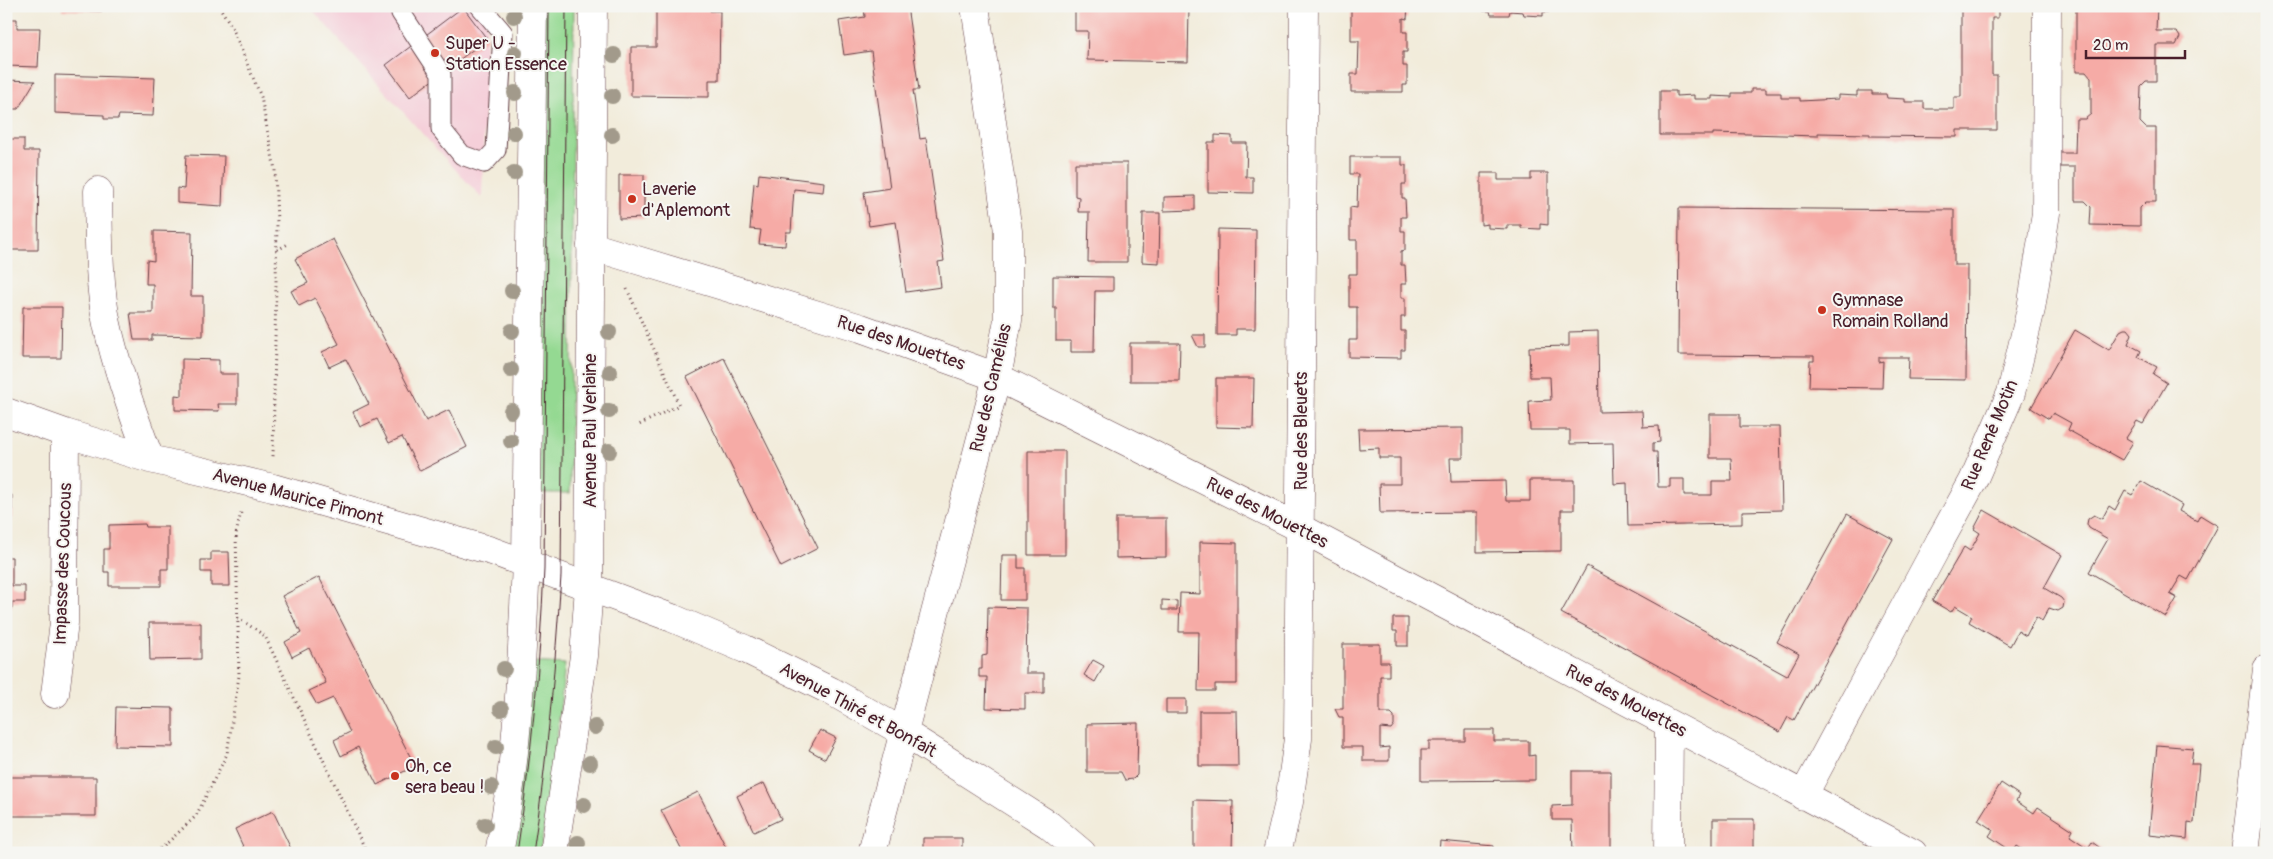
<svg xmlns="http://www.w3.org/2000/svg" width="2273" height="859" viewBox="0 0 2273 859" font-family="Pangolin,sans-serif">
<style>
.built{fill:#f5cfd9}
.green{fill:#94d992;stroke:#6f7c5e}
.building{fill:#f6aba6}
.lines{fill:none;stroke-linecap:round;stroke-linejoin:round}
.service-casing{stroke:#633e45;stroke-width:21}
.pedestrian-casing{stroke:#633e45;stroke-width:29}
.minor-casing{stroke:#633e45;stroke-width:29}
.tertiary-casing{stroke:#633e45;stroke-width:29}
.path{stroke:#633e45;stroke-width:3;stroke-dasharray:1 4;stroke-linecap:butt}
.service{stroke:#fff;stroke-width:19}
.pedestrian{stroke:#fff;stroke-width:28}
.minor{stroke:#fff;stroke-width:28}
.tertiary{stroke:#fff;stroke-width:28}
.tram{stroke:#4a1f2b;stroke-width:1}
.tree{fill:#a29a8b}
.poi-dot{fill:#c8321e;stroke:#f6f6f2;stroke-width:2}
.labels{text-anchor:middle;dominant-baseline:central;stroke-width:4;stroke-linejoin:round;paint-order:stroke}
.poi-label{font-size:18px;fill:#4a1f2b;stroke:#f6f6f2;text-anchor:start}
.street-label{font-size:18px;fill:#4a1f2b;stroke:#f6f6f2}
</style>
<rect width="100%" height="100%" fill="#f6f6f2"/>
<filter id="ink" filterUnits="userSpaceOnUse"><feTurbulence type="fractalNoise" baseFrequency=".02" numOctaves="2"/><feDisplacementMap in="SourceGraphic" scale="10" xChannelSelector="R" yChannelSelector="G"/><feConvolveMatrix kernelMatrix="1 2 1 2 8 2 1 2 1" color-interpolation-filters="sRGB"/></filter>
<filter id="wash" filterUnits="userSpaceOnUse"><feTurbulence type="fractalNoise" baseFrequency=".0096" numOctaves="4" result="noise"/><feDisplacementMap in="SourceGraphic" scale="20" xChannelSelector="R" yChannelSelector="G"/><feGaussianBlur stdDeviation="1.12" result="paint"/><feColorMatrix in="noise" values="0 0 0 0 0 0 0 0 0 0 0 0 0 0 0 0 0 1.4 0 .05"/><feComposite in="paint" operator="in"/></filter>
<g filter="url(#wash)">
<rect width="100%" height="100%" fill="#f2ecdb"/>
<path class="built" d="M309,6h178l-5,192 -54,-58z"/>
<path class="green" d="M543,7h31l-4,486h-32z
M532,662l33,2 -12,109 -13,80h-32z"/>
<g id="blocks">
<path class="building" d="M62,6h40v5l-40,-1z
M656,6h54v5h10l-1,69h-10v17l-78,-1v-49h25z
M864,6h43l12,84h-6l7,49 6,-1 18,123 -6,1 3,25 -35,5 -10,-70 -27,4 -5,-34 26,-4 -19,-137 -27,4 -5,-34 26,-4z
M1075,6h114l-1,56 -101,-2 1,-29h-13z
M1359,6h49l-1,13 -4,-1v14h4v20h-4v14h4v19h-4v7h-52v-18h7l1,-33h-8v-33h8z
M1483,6h66v6h-6v4l-19,-1 -1,-3 -13,-1 -1,4h-18l-1,-4h-7z
M1961,6h37v12h-6v57h5v55h-40v7l-87,-1v-2l-52,-1v3l-105,-3v2h-53v-44h16v5l18,-1v4h18v-3l20,1v-4h19v-4h15v4h15v5h19v3l38,-2v-4l19,1v-5h15v3h14l1,4 18,1v3h19v7h30v-12h7z
M2076,6h81l-1,25h20l4,6 -4,8h-20v36h-10l-5,5 -1,36 6,6h10v74h-10l-6,6v18l-50,-1 1,-18 -6,-6h-10v-34h-18l1,-14h17l1,-34h9l6,-5v-36l-5,-6h-10z
M463,7l24,32 -77,58 -24,-32z
M6,19h11v9h23l-2,39 -32,-1z
M55,75l100,3 -2,38 -34,-1 -1,4h-14v-4l-49,-2z
M6,80l29,1 -17,28h-12z
M1215,135l17,1v7h15l-1,34h7v16l-45,-1v-50h7z
M6,139h18v12h15l-1,99h-32z
M186,155l38,1 -2,50 -45,-3v-15l7,1z
M1350,157h52v8h4v19h-4v14h3l1,19h-5v14h4v19l-4,1v14h4l1,19h-5v14h4v19h-4v14h4v19h-4v8l-52,-1v-17h8v-33h-8v-33h8v-34h-7v-33l7,1 1,-34h-8z
M1075,163h52v99h-39l1,-50h-11l1,-15 -4,-1z
M1481,173h17v7h33v-7h17v52l-8,-1v5l-19,-1v-3h-14v4l-19,-1v-4l-7,1z
M759,174l65,8 -1,10 -29,-3 -3,43h-5l-1,14 -26,-2 2,-14 -11,-1 4,-46 4,1z
M619,175h25v43l-25,1z
M1195,196v14l-31,1v-14z
M1679,208l275,2v55h13l-1,115 -58,-1 1,-22h-30v5l4,-1 -1,27 -73,-1 1,-26h4v-5l-136,-1z
M1143,213h17l-1,50 -17,-1z
M1218,229l38,1 -1,99h-19v6h-19z
M154,231l38,1 -1,64h12v40l-51,-1v5h-18l-4,-27h23v-29h-7l1,-24 7,1z
M333,239l93,182 23,-11 18,37 -47,24 -18,-34 -13,6 -12,-24 -17,8 -7,-15 16,-8 -23,-45 -17,8 -7,-15 17,-8 -24,-46 -16,8 -8,-15 17,-8 -13,-24z
M1053,276l60,1v14h-18l-1,61h-23v-11h-15v-33h-3z
M23,307h39l-1,51h-39z
M2124,329h4l4,5 -4,10 13,7 -3,6 19,10 -4,7 14,9 -24,41 -6,-3 -11,17 7,4 -11,18 -54,-30 3,-7 -18,-10 -4,6 -18,-11 44,-78 34,20 11,-19z
M1598,331l1,81 43,-1 1,16 16,-1 1,16 -7,1v9h4l1,35h12v-8h14v16h28v-14h20l-1,-23h-21v-44h30v13h40l2,83 -40,1v13l-114,2 -1,-43 -13,1 -1,-41 -43,1v-14h-40l-1,-29 22,-1 -1,-23h-20l-1,-30 40,-1v-14z
M1192,335h13v12h-7z
M1130,343h50l-1,38h-49z
M724,358l94,190 -37,19 -94,-190z
M182,359l37,1v14h18v30h-19l1,7 -44,-1v-15l7,1z
M1216,378h38l-1,50 -37,-1z
M1463,428v30h-13l1,24 54,-1 1,20h24v-21h44v30h-13v41l-84,1v-40l-97,1 -1,-29h21v-26h-21v-10l-20,1 -1,-20z
M1028,451h37v104h-37z
M2141,481l41,24 -3,6 18,10 3,-6 18,11 -30,54 -7,-4 -11,18 7,4 -11,19 -77,-45 19,-33 -19,-11 -2,-4 1,-5 6,-4 8,4 7,-13 6,4 10,-19 7,4z
M6,494l6,1v27h-6z
M1984,510l78,45 -18,33 17,10 3,4 -1,6 -5,3 -9,-3 -7,13 -6,-4 -10,19 -8,-5 -8,15 -41,-24 3,-6 -17,-10 -4,6 -19,-11 32,-54 6,4 10,-18 -6,-4z
M1847,514l46,25 -99,181 -6,-3 -8,15 -219,-119 26,-47 200,110 12,-22 -22,-12z
M1116,518h50v39l-50,1z
M145,524l1,3h22v42h-7v17h-52v-14h-5v-23h5v-24z
M1200,542l37,1v141h-22v7h-17l1,-59h-20l1,-39 20,1z
M211,552h18l1,34h-19v-14h-10v-12h10z
M1002,555h16v13h7v32h-24z
M6,557h6v29h13v16h-13v6h-6z
M319,577l96,189 -38,19 -19,-38 -17,9 -5,-11 -2,-5 16,-8 -17,-34 -16,7 -8,-14 17,-8 -17,-35 -17,9 -7,-15 16,-9 -19,-37z
M1162,600l15,1v9h-15z
M988,607l39,1 -1,65h18v20h-19v16l-39,-1 1,-31h-8v-8h3v-13l5,-1z
M1393,618h15v28h-11v-15h-4z
M149,623h52v36l-51,1z
M1343,644h37v18h9v14h-9v37h11l3,3v9l-3,4 -11,-1v20l9,-1v14h-26v-14h-20v-30h-4l-4,-8h8z
M1093,660l11,6 -9,16 -11,-7z
M1166,699h20v14h-20z
M116,707l57,1v39l-58,-1z
M1199,711h38l1,55h-39z
M1138,723l-1,52 -4,4 -8,1 -4,-8h-34v-48z
M820,730l16,8 -11,21 -16,-9z
M1465,730h29v11h35v15l6,-1v25l-114,1v-31h8v-9h36z
M2157,745l36,3 -2,16h8l-5,59 -6,-1 -1,17 -38,-4z
M1572,771h39v82h-38l-1,-33h-20v-14l20,-1z
M6,777h90v39h-90z
M764,783l17,36 -27,13 -17,-36z
M2001,783l18,12 -3,6 18,12 4,-6 35,23 -3,6 18,12 4,-6 15,11h-79l-11,-7 -4,6 -24,-16 4,-6 -15,-10z
M698,792l31,61h-46l-22,-43z
M1194,800l39,1 -1,52h-38z
M273,811l20,42h-47l-11,-24z
M1713,819h41v34h-41z
M923,838h39v15h-39z
M1440,841l54,5v7h-55z"/>
</g>
</g>
<g filter="url(#ink)">
<use href="#blocks" fill-opacity="0" stroke="#633e45" stroke-width="1"/>
<g class="lines">
<g class="service-casing">
<path id="service" d="M404,6l-3,7 40,61v55l21,26 22,8 12,-13 7,-117 -23,-27"/>
</g>
<g class="pedestrian-casing">
<path id="pedestrian" d="M1940,541l33,-60 38,-88 20,-84 15,-96 1,-207"/>
</g>
<g class="minor-casing">
<path id="minor" d="M98,191c1,41 0,93 9,133 10,46 26,91 43,135
M591,246l270,82 136,49 303,151 613,325
M6,412l59,21 85,26 123,29 219,63 180,67 73,31 86,42 72,41 146,93 33,28
M55,694l9,-71 1,-190
M1803,796l137,-255
M872,853l125,-476 11,-57v-89l-33,-225
M1277,853l12,-51 9,-63 6,-733
M1668,853l1,-129
M2245,853l22,-184"/>
</g>
<g class="tertiary-casing">
<path id="tertiary" d="M499,853c19,-95 23,-194 27,-291l7,-556
M554,853l30,-197 5,-69 4,-581"/>
</g>
<path class="path" d="M219,6l13,21 29,70 14,73 2,53 -4,235
M277,250l13,-7
M627,289l52,116 -40,20
M238,618l27,18 102,217
M151,853l11,-5 34,-32 31,-62 12,-78 -3,-142 5,-22"/>
<use href="#service" class="service"/>
<use href="#pedestrian" class="pedestrian"/>
<use href="#minor" class="minor"/>
<use href="#tertiary" class="tertiary"/>
<path class="tram" d="M517,853c14,-94 23,-189 27,-284l5,-563
M533,853c14,-92 22,-184 28,-277l5,-570"/>
</g>
<g class="tree">
<circle cx="514" cy="16" r="8"/>
<circle cx="515" cy="53" r="8"/>
<circle cx="614" cy="55" r="8"/>
<circle cx="515" cy="93" r="8"/>
<circle cx="612" cy="96" r="8"/>
<circle cx="514" cy="133" r="8"/>
<circle cx="612" cy="135" r="8"/>
<circle cx="514" cy="173" r="8"/>
<circle cx="512" cy="291" r="8"/>
<circle cx="512" cy="331" r="8"/>
<circle cx="609" cy="332" r="8"/>
<circle cx="511" cy="370" r="8"/>
<circle cx="610" cy="372" r="8"/>
<circle cx="511" cy="411" r="8"/>
<circle cx="609" cy="411" r="8"/>
<circle cx="511" cy="441" r="8"/>
<circle cx="609" cy="451" r="8"/>
<circle cx="504" cy="669" r="8"/>
<circle cx="501" cy="709" r="8"/>
<circle cx="595" cy="727" r="8"/>
<circle cx="496" cy="747" r="8"/>
<circle cx="590" cy="763" r="8"/>
<circle cx="491" cy="787" r="8"/>
<circle cx="584" cy="805" r="8"/>
<circle cx="485" cy="825" r="8"/>
<circle cx="578" cy="843" r="8"/>
</g>
</g>
<g class="poi-dot">
<circle cx="435" cy="53" r="5"/>
<circle cx="632" cy="199" r="5"/>
<circle cx="1822" cy="310" r="5"/>
<circle cx="395" cy="776" r="5"/>
</g>
<g class="labels">
<g class="poi-label">
<text x="445" y="43">Super U -<tspan x="445" dy="21">Station Essence</tspan></text>
<text x="642" y="189">Laverie<tspan x="642" dy="21">d'Aplemont</tspan></text>
<text x="1832" y="300">Gymnase<tspan x="1832" dy="21">Romain Rolland</tspan></text>
<text x="405" y="766">Oh, ce<tspan x="405" dy="21">sera beau !</tspan></text>
</g>
<g class="street-label">
<text transform="translate(901 343) rotate(19)">Rue des Mouettes</text>
<text transform="translate(991 388) rotate(-77)">Rue des Camélias</text>
<text transform="translate(590 431) rotate(-90)">Avenue Paul Verlaine</text>
<text transform="translate(1301 431) rotate(-90)">Rue des Bleuets</text>
<text transform="translate(1990 435) rotate(-67)">Rue René Motin</text>
<text transform="translate(298 497) rotate(15)">Avenue Maurice Pimont</text>
<text transform="translate(1267 513) rotate(27)">Rue des Mouettes</text>
<text transform="translate(63 564) rotate(-88)">Impasse des Coucous</text>
<text transform="translate(1626 701) rotate(28)">Rue des Mouettes</text>
<text transform="translate(858 710) rotate(29)">Avenue Thiré et Bonfait</text>
</g>
</g>
<rect width="2273" height="859" fill="none" stroke="#f6f6f2" stroke-width="25"/>
<path d="M2086 50v8h99v-8" fill="none" stroke="#4a1f2b" stroke-width="2.5"/>
<text x="2093" y="50" font-size="15" fill="#4a1f2b" stroke="#f6f6f2" stroke-width="4" paint-order="stroke">20 m</text>
</svg>
